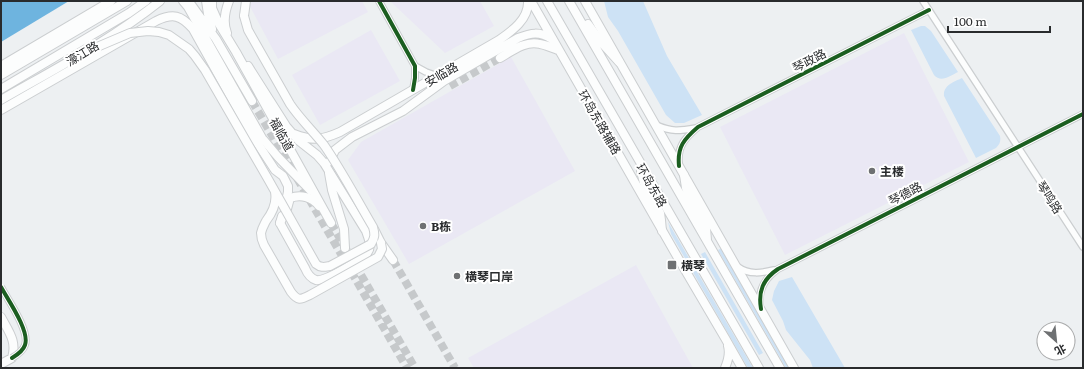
<svg xmlns="http://www.w3.org/2000/svg" width="1084" height="369" viewBox="0 0 1084 369" font-family="Literata,'Noto Sans SC',serif">
<style>
.commercial{fill:#eae8f4}
.green{fill:#cde2f5}
.water{fill:#6eb4df}
.lines{fill:none;stroke-linecap:round;stroke-linejoin:round}
.secondary-tunnel{stroke:#c6c9cb;stroke-width:8;stroke-dasharray:8 4;stroke-linecap:butt}
.primary-tunnel{stroke:#c6c9cb;stroke-width:8;stroke-dasharray:8 4;stroke-linecap:butt}
.minor-casing{stroke:#cbced0;stroke-width:8}
.secondary-casing{stroke:#cbced0;stroke-width:10}
.primary-casing{stroke:#cbced0;stroke-width:10}
.minor{stroke:#fcfdfd;stroke-width:5.5}
.secondary{stroke:#fcfdfd;stroke-width:8}
.primary{stroke:#fcfdfd;stroke-width:8}
.minor-bridge-casing{stroke:#cbced0;stroke-width:8;stroke-linecap:butt}
.primary-bridge-casing{stroke:#cbced0;stroke-width:10;stroke-linecap:butt}
.minor-bridge{stroke:#fcfdfd;stroke-width:5.5}
.primary-bridge{stroke:#fcfdfd;stroke-width:8}
.cycleway-casing{stroke:#fff;stroke-width:6}
.cycleway{stroke:#1b5e20;stroke-width:4}
.poi-dot{fill:#6e7072;stroke:#fff;stroke-width:1.5}
.labels{text-anchor:middle;dominant-baseline:central;stroke-width:4;stroke-linejoin:round;paint-order:stroke}
.street-label{font-size:12px;fill:#292b2d;stroke:#fff}
.poi-label{font-size:12px;font-weight:bold;fill:#292b2d;stroke:#fff;text-anchor:start}
</style>
<rect width="100%" height="100%" fill="#edf0f2"/>
<path class="commercial" d="M247,1h115l6,11 -90,47z
M390,1h90l14,25 -49,27z
M371,30l29,51 -80,44 -28,-50z
M904,33l65,129 -184,93 -65,-128z
M511,57l64,114 -166,93 -61,-104 13,-18z
M636,265l57,103h-219l-6,-10z"/>
<path class="green" d="M604,1h39l24,55 35,59 -18,8h-9l-9,-8 -48,-84 -10,-14z
M921,26h4l6,5 27,41c-8,4 -17,11 -24,3l-23,-45z
M962,78l38,58c1,5 0,8 -4,12l-20,10 -32,-62c-1,-11 10,-14 18,-18z
M668,222l85,146h-5l-77,-134z
M722,248l69,120h-5l-68,-118z
M705,252l58,101 -4,2 -58,-101z
M792,277l53,91h-32l-3,-8 -24,-30 -3,-9 -11,-21 2,-9 5,-10z"/>
<path class="water" d="M1,1h68l-68,41z"/>
<g class="lines">
<path class="secondary-tunnel" d="M450,86l50,-28"/>
<path class="primary-tunnel" d="M252,101l39,67
M297,178l110,190
M331,223l84,145
M393,260l62,108"/>
<g class="minor-casing">
<path id="minor" d="M379,1l36,65v12l-2,12
M923,1l160,246
M415,66l11,6 12,4
M656,125c16,7 23,6 40,3
M679,163c-2,-17 7,-26 19,-36l231,-117
M738,267c11,8 24,6 36,3
M760,306c-2,-16 5,-28 18,-37l305,-155"/>
</g>
<g class="secondary-casing">
<path id="secondary" d="M531,1l147,257 47,80 17,30
M585,1l209,367
M500,58c12,-7 26,-18 40,-14 6,1 13,4 18,6
M1,66l110,-65
M248,66l38,60 12,14 19,15 7,8 42,68c4,11 7,17 -2,26 -10,6 -38,25 -48,23 -6,-2 -9,-7 -11,-12l-25,-45 2,-7
M1,75l126,-74
M1,89l128,-76 17,-12
M1,100c54,-31 110,-60 159,-99
M1,110l155,-89c17,-8 25,-6 37,8l59,106 23,35 8,6 5,10v6l-3,13
M294,134c18,7 28,6 46,-2l159,-92c13,-9 30,-21 29,-39
M330,161l5,-11 17,-13 51,-26 41,-30 74,-43c13,-5 21,-7 34,1
M329,173l3,17 12,39 1,19
M1,317c8,15 16,24 11,41l-11,6
M725,368c3,-7 5,-15 3,-22"/>
</g>
<g class="primary-casing">
<path id="primary" d="M183,1l5,6 74,131 16,19 32,33
M206,1l2,13 4,15
M212,1v7l7,16 17,28 95,171
M547,1l212,367
M569,1l211,367
M190,3l26,36 36,62
M244,16l2,-15
M588,24l13,18 18,20
M227,33c-4,-10 -2,-22 2,-32
M641,171l4,16 15,26 1,7 1,11
M684,175l2,13 3,7 16,28 1,5 1,12
M280,223l7,-14 3,-11c11,-4 22,-1 29,8
M374,229l7,14 12,17"/>
</g>
<use href="#minor" class="minor"/>
<use href="#secondary" class="secondary"/>
<use href="#primary" class="primary"/>
<g class="minor-bridge-casing">
<path id="minor-bridge" d="M1,287c7,13 29,44 24,58 -2,6 -8,10 -13,13"/>
</g>
<g class="primary-bridge-casing">
<path id="primary-bridge" d="M90,50l40,-17 18,-2 11,1 10,3 20,14 6,7 10,14 63,109 48,85c5,4 8,3 14,2l41,-22c4,-6 4,-10 2,-17 -16,-27 -31,-56 -49,-82 -11,-14 -24,-26 -34,-41l-42,-74 -4,-14
M275,192c2,11 -2,20 -9,29 -2,4 -4,7 -5,12 0,4 1,8 3,12l27,47c7,9 9,8 19,3l68,-38 4,-8 -1,-6"/>
</g>
<use href="#minor-bridge" class="minor-bridge"/>
<use href="#primary-bridge" class="primary-bridge"/>
<g class="cycleway-casing">
<path id="cycleway" d="M379,1l36,65v12l-2,12
M679,166c-2,-19 5,-27 19,-39l231,-117
M1,287c7,13 29,44 24,58 -2,6 -8,10 -13,13
M761,309c-3,-18 2,-30 17,-40l305,-155"/>
</g>
<use href="#cycleway" class="cycleway"/>
</g>
<g class="poi-dot">
<circle cx="872" cy="171" r="4"/>
<circle cx="423" cy="226" r="4"/>
<rect x="667" y="260" width="10" height="10" rx="2"/>
<circle cx="457" cy="276" r="4"/>
</g>
<g class="labels">
<g class="street-label">
<text transform="translate(82 53) rotate(-31)">濠江路</text>
<text transform="translate(809 60) rotate(-27)">琴政路</text>
<text transform="translate(441 74) rotate(-30)">安临路</text>
<text transform="translate(600 122) rotate(60)">环岛东路辅路</text>
<text transform="translate(282 134) rotate(61)">福临道</text>
<text transform="translate(652 185) rotate(60)">环岛东路</text>
<text transform="translate(905 193) rotate(-27)">琴德路</text>
<text transform="translate(1050 197) rotate(57)">琴鸣路</text>
</g>
<g class="poi-label">
<text x="880" y="171">主楼</text>
<text x="431" y="226">B栋</text>
<text x="681" y="265">横琴</text>
<text x="465" y="276">横琴口岸</text>
</g>
</g>
<rect width="1084" height="369" fill="none" stroke="#292b2d" stroke-width="4"/>
<g transform="translate(1056 341) rotate(153)"><circle r="19" fill="#ffffff" stroke="#a9aaab"/>
<path d="M0-3L7 15L0 10L-7 15Z" fill="#6e7072"/>
<text y="-6" font-size="11" font-weight="bold" text-anchor="middle" fill="#292b2d">北</text>
</g>
<path d="M948 26v6h102v-6" fill="none" stroke="#292b2d" stroke-width="2"/>
<text x="954" y="26" font-size="12" fill="#292b2d" stroke="#ffffff" stroke-width="3" paint-order="stroke">100 m</text>
</svg>
